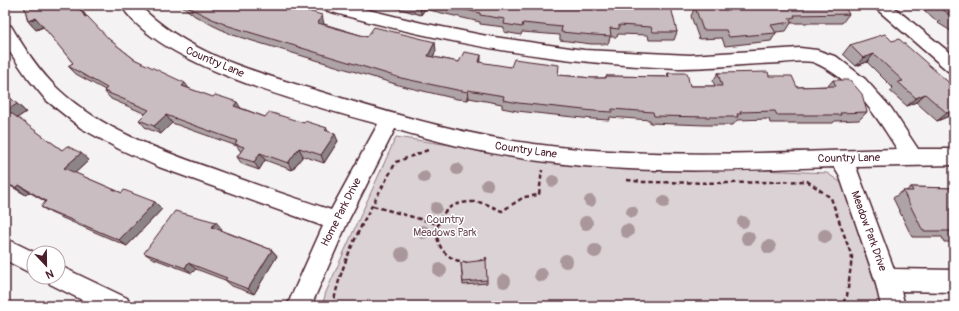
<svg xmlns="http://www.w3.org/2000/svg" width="959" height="311" viewBox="0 0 959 311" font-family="Pangolin,sans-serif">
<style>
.green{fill:#dbd2d5;stroke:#927880}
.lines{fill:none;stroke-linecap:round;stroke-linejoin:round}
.minor-casing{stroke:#4a1f2b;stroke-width:3}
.path{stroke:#4a1f2b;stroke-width:2.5;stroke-dasharray:4.5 3;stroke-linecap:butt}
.minor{fill:#fff;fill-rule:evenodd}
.tree{fill:#aa979c}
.wall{fill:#aea3a6;stroke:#4a1f2b}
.shaded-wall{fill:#8d8487;stroke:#4a1f2b}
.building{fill:#cabdc1;stroke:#4a1f2b}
.labels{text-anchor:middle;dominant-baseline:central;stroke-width:3;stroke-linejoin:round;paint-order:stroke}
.street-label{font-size:11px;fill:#4a1f2b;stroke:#fff}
.park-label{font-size:11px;fill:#6e4c56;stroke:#fff}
</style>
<rect width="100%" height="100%" fill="#f4f2f2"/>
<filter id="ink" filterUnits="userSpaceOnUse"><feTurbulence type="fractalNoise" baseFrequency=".025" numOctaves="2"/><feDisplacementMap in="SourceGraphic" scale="8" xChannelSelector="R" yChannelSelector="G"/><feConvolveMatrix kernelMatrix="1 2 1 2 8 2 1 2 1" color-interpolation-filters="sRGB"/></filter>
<g filter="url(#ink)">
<path class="green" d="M396,137l162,24 269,12 16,11 39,122h-560l4,-14z"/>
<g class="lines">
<g class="minor-casing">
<path id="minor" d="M121,5h18c48,48 112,66 176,85 71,22 144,44 219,54 120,16 242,8 363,5 -21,-34 -45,-71 -84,-87 -11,-2 -22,0 -33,1 -34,1 -68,5 -102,5 -122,-4 -240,-26 -357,-59l-2,-4h29l74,18 65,13 97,14 106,5 110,-7 17,2 20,7 28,22 26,29 27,41h36v16l-98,2 38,102 60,1v22l-53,-1 4,15h-24l-6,-26 -35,-103 -6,-10c-90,3 -180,7 -270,-3 -57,-6 -113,-18 -169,-35l-46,90 -38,87h-24l36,-80 -164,-59 -40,-18 -38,-21 -35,-28 -19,-23 -22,-32v-21l6,2c13,22 28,45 47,63 43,40 101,61 155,80 40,15 79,28 118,41l47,-86c-68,-19 -220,-58 -257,-119z
M872,5h19l63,51v17l-6,-2z
M5,238l31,15h-2v22l-29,-15z
M58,265l69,33 4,8h-37l-44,-22 -3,-7h11z"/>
</g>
<path class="path" d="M627,180l16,2 87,1 77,-2 24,17 21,59 -5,39 -6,10
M373,206l65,18
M478,262l9,-4
M467,263c-5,-2 -11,-2 -15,-5 -19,-10 -20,-37 -3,-50 7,-5 17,-6 26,-6 10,0 19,6 27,9l22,-14 15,-2 3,-25
M333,306c9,-52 38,-98 63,-144l32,-12"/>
<use href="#minor" class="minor"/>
</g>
<g class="tree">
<circle cx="457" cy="169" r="6"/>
<circle cx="424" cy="177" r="6"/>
<circle cx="553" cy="181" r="6"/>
<circle cx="487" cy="185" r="6"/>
<circle cx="590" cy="201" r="6"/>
<circle cx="664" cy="202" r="6"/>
<circle cx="436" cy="208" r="6"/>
<circle cx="632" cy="212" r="6"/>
<circle cx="586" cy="223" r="7"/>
<circle cx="743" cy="222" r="6"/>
<circle cx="627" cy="231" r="7"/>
<circle cx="423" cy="232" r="7"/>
<circle cx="825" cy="236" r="7"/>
<circle cx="748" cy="238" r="7"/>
<circle cx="769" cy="247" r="7"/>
<circle cx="595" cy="251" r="7"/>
<circle cx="402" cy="254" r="7"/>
<circle cx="566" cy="261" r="7"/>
<circle cx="440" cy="270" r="7"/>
<circle cx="541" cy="275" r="7"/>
<circle cx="504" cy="281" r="7"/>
</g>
<path class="wall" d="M24,5h55l7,11 24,24 24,19 56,30 75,28 39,6 23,5 1,3 10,10 -14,22 -21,-7 -11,14 -27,-10 -6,10 -17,-6 -5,-7 4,-5 -4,-6 -65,-23 -11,11 -15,-6 -7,-8 7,-6 -35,-15 -7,-8 1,-1 -29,-16 -8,-8 5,-3 -29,-36 -8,3 -8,-9z
M181,5h106l37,19 43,13 69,14 -3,6 26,5 22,1 77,12 34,3h13l1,-2 61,1 1,-4 22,13h25l-2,-5 5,-8 51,3 28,11 31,-1 5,-6 34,32 -8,8 -24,1 -2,2h-63l-1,-4 -32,1 -4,5h-28l-55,-2v-3l-40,-3 -1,3 -17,-1 -75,-8 -15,-3v-4l-33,-6 -1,2 -11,-1 -55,-13 -169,-51 -19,-9 -19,-10z
M387,5h219v1l39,2 1,-3h20l11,27 -3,8h-25l-1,-5 -30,-1 -1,3h-7l-2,7h-17l-31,-4v-5l-38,-3 -1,3 -17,-3v-5l-24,-3v-2l-55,-13 -4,6z
M918,5h36v28l-16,-10 2,-2h-3z
M695,7l154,7 -7,9h-51l-5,8 -10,1v1l-5,8 -46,5 -3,-8 -23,1 -8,-23z
M892,41l62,46v27l-17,7 -21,-19 -9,4 -17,-15 3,-3 -26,-26 -11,4 -13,-12 7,-9z
M5,93l21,19 -9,6 45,32 27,10 -14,13 47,20 33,9 7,7 -35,37 -76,-33 -10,-6 5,-5 -17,-10 -3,3 -21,-12z
M911,187l43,1v54h-10l-2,-5h-30l-19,-39 10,-7h3z
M222,229l-1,1 51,20 5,6 -23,38 -22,-8 -7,-6 -29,-11 -4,4 -40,-15 -8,-5z
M461,263l26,17v3l-24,2z"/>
<path class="shaded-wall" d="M77,5h2l13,21 -7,-9z
M421,5h4v4l-4,6 -1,-9z
M322,15l2,9 -3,7 -3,-8z
M36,18l8,8 -8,4 -8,-9z
M435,42l1,9 -7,13 -1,-8z
M874,54l-7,8 -11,4 7,-8z
M481,55v8l-2,-1z
M185,83l6,8 -9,-5z
M468,90l1,8 -1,2z
M5,93l21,19 -9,6 -10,-8z
M925,94l-9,8 -9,4 9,-8z
M237,102l5,8 -8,-4z
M954,110v4l-17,7 10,-8z
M166,115l6,8 -11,11 -7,-8z
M335,134l3,7 -14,22 -3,-8z
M299,148l4,8 -11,14 -4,-7z
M81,153l8,7 -16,15 -9,-7z
M260,153l5,7 -6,10 -5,-8z
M19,185l10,7 -3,3 -10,-7z
M155,202l7,7 -35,37 -8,-6z
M216,222l6,7 -3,5 -7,-7z
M272,250l5,6 -23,38 -6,-5z
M188,263l8,6 -4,4 -7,-5z"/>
<path class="building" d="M24,5h53l8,12 2,-1 23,24 24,19 51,24 -3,3 31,11 2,-2 7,2 15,5 -3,4 31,11 4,-5 35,11 1,-2 22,7 -2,2 10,4 -14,21 -22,-7 -11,15 -28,-10 -6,9 -17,-5 7,-10 -9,-3 2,-3 -71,-26 -12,11 -15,-6 10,-10 -45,-19 3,-3 -39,-22 5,-3 -37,-45 -8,3z
M187,5h100l35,10 -4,8 49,14 7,-10 61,15 -7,14 31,6 5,-10 17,3 -2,7 32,5 3,-8 45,6 -1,10 34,3h14v-2l63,1 -1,-4h19l3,13h32l-4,-13 50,-1 1,4h23l5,11 39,-1 -3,-6h17l12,14 5,18 -27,1 1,2h-64l-2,-4 -35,1 1,2h-4l1,3h-28l-56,-1 -1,-4 -41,-3v3l-18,-1 -76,-8 -15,-3 1,-4 -36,-6v2l-11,-2 -56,-12 -172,-52 -19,-8 -20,-10z
M444,5h162v1l41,2v-3h19l1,2h4l6,25h-24l-2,-5 -32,-2v4l-9,-1 1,8 -18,-1 -32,-3 1,-5 -39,-4 -1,4 -18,-3 1,-5 -25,-4v-2z
M715,5h128l6,9 -55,1 1,2 -6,1 3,4 -21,3 5,8 -47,4 -3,-7h-23l-8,-23z
M937,5h17v14l-7,-5 6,-2h-7z
M885,34l7,7 7,-2 55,48v23l-7,3 -22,-19 -9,4 -18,-16 5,-1 -29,-27 -11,4 -13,-13z
M5,93l12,11 -10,6 55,40 5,-4 14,7 -17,15 58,25 2,-3 31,12 -36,38 -78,-33 5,-6 -27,-16 -3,3 -11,-5z
M911,187l43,1v45l-1,-2h-30l-20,-40h10z
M175,211l41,11 -4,5 60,23 -24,39 -23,-9 2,-2 -39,-15 -3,5 -41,-15z
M486,260l1,20 -24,2 -2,-19z"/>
</g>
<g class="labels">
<g class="street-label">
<text transform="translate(215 62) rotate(23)">Country Lane</text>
<text transform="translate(526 150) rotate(8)">Country Lane</text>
<text transform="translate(849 158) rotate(-1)">Country Lane</text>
<text transform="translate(341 212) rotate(-63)">Home Park Drive</text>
<text transform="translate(869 231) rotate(70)">Meadow Park Drive</text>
</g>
<g class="park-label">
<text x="445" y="219">Country<tspan x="445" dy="13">Meadows Park</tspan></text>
</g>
</g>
<rect width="959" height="311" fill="none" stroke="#fff" stroke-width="20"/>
<rect x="10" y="10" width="939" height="291" fill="none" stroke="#4a1f2b" stroke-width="1.5" filter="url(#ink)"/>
<g transform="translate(46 265) rotate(158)"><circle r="19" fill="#ffffff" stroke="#b7a5aa"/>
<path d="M0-3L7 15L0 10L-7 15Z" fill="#4a1f2b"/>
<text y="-6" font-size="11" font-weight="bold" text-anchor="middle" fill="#4a1f2b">N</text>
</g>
</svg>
